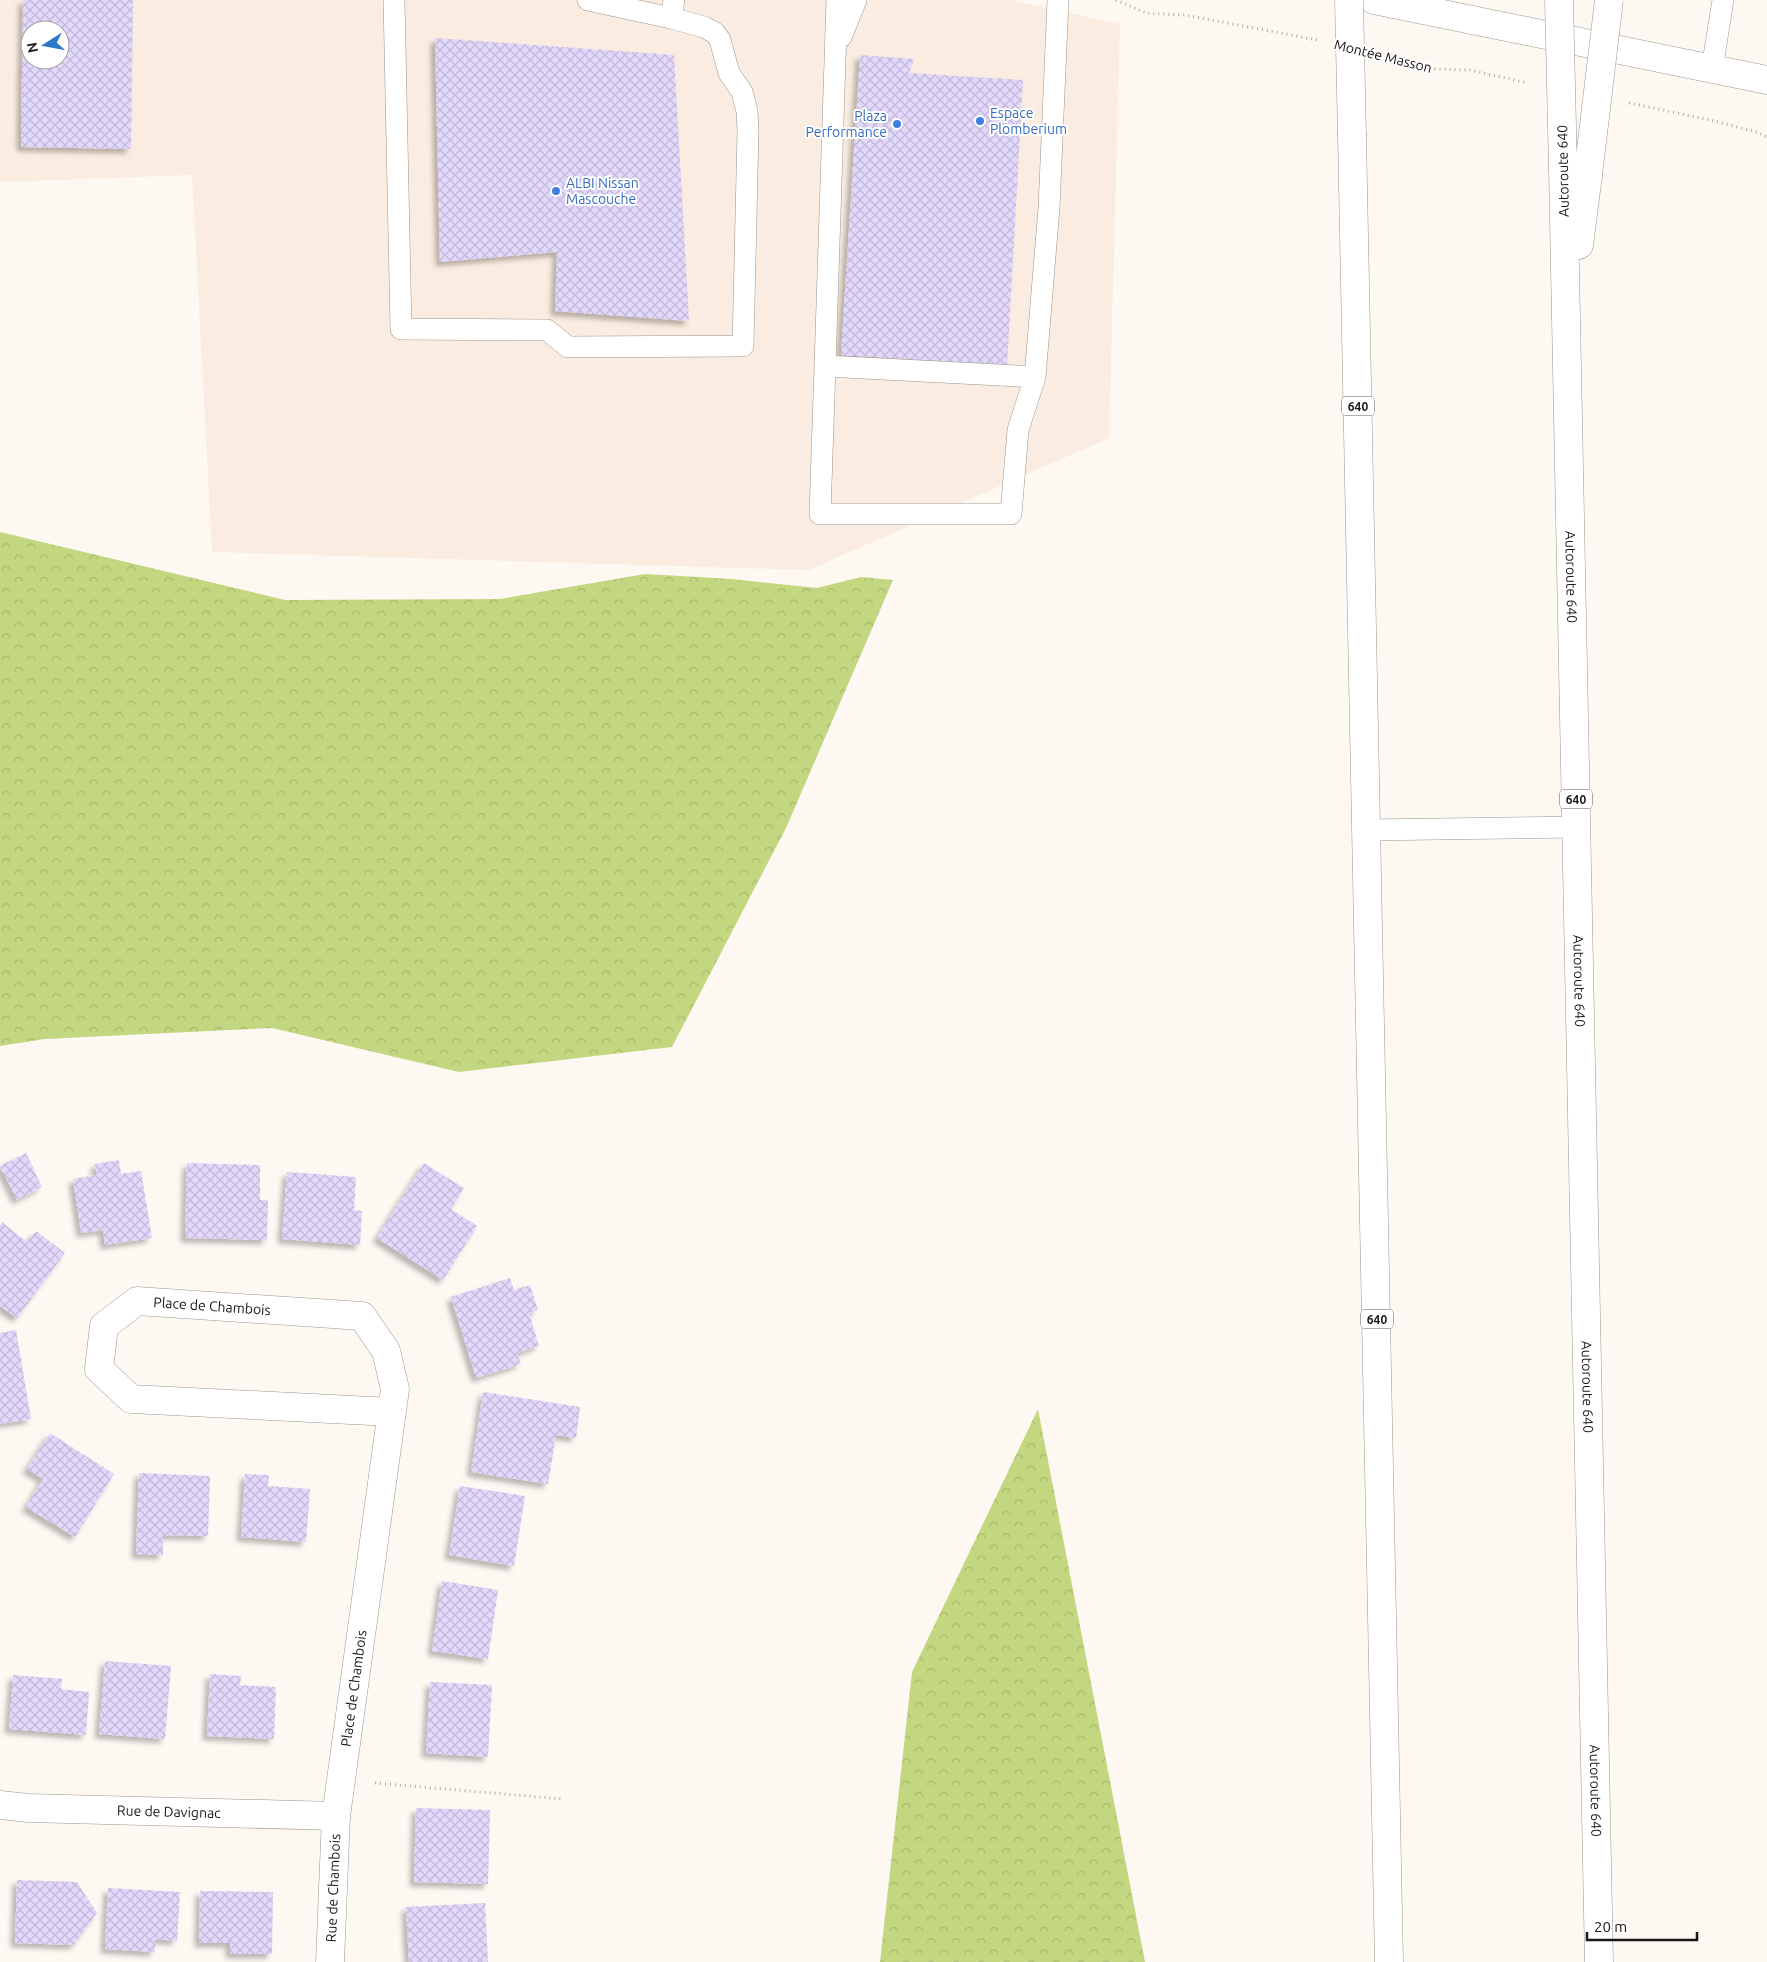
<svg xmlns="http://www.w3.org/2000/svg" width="1767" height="1962" viewBox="0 0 1767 1962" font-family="Ubuntu,sans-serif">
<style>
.built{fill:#faece0;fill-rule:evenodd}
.forest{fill:url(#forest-crowns)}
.building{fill:url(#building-cross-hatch);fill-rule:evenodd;filter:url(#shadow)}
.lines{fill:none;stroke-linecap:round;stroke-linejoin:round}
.service-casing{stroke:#9c958f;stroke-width:22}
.minor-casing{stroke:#9c958f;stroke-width:29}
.primary-casing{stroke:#9c958f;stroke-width:29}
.motorway-casing{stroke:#9c958f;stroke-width:29}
.path{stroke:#b0aba8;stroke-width:3;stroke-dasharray:1 4;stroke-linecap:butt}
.service{stroke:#fff;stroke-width:21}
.minor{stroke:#fff;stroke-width:28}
.primary{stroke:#fff;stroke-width:28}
.motorway{stroke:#fff;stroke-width:28}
.motorway-bridge-casing{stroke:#9c958f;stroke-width:29;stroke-linecap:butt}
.motorway-bridge{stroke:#fff;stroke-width:28}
.shop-dot{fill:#3f7fe0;stroke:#fff;stroke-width:2}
.labels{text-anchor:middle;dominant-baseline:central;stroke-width:4;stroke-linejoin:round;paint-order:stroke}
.shield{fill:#fff;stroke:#5e5d5b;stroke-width:1}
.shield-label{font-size:12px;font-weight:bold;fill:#191715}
.street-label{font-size:14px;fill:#191715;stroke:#fff}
.shop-label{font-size:14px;fill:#366cbe;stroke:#fff;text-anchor:start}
</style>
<defs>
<pattern id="forest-crowns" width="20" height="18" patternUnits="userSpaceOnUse" patternTransform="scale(1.25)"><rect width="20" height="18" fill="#c3d780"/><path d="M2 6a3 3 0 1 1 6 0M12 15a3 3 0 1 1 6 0" fill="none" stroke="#a7b86e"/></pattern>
<pattern id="building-cross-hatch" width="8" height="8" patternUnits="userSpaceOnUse" patternTransform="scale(1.25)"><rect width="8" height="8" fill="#e2d8fc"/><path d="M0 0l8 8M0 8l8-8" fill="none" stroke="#c1b9d7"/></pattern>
<filter id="shadow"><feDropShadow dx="-4.5" dy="4.5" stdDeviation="2.5" flood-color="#0004"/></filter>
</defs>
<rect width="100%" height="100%" fill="#fef8f3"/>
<path class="built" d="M0,0h1010l110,24 -11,414 -300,132 -597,-18 -20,-377 -192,7zM30,30h30v30h-30z"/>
<path class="forest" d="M0,532l285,68 215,-1 145,-25 87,5 85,9 44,-11 32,3 -107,248 -114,219 -213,25 -187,-44 -227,11 -45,7z
M1038,1409l107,553h-265l32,-290z"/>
<path class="building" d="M23,0h110l-2,149 -110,-2zM30,30h30v30h-30z
M435,38l239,17 15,266 -134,-10 2,-59 -117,10z
M860,55l54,4 -5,14 114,7 -16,285 -166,-10z
M26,1153l16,34 -25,13 -17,-34z
M119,1160l2,14 20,-3 11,67 -47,7 -2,-15 -22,3 -8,-54 24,-4 -2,-11z
M187,1163l73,2v35h8l-1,40 -82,-2z
M424,1163l40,25 -13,21 26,17 -34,54 -66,-42z
M287,1172l69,5 -2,33 8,1 -2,34 -78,-6z
M2,1222l25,20 9,-11 29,22 -48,65 -17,-12v-81z
M510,1278l4,12 16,-5 8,25 -9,3 10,33 -22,7 4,11 -45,14 -25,-81z
M16,1330l15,89 -31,5v-91z
M483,1392l97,15 -4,31 -20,-3 -8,49 -77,-12z
M50,1433l64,41 -39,63 -49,-30 17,-28 -16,-10z
M139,1473l71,3 -2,60 -45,-1v20l-27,-1z
M245,1474l24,1 -1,11 42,3 -4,53 -65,-5z
M460,1486l65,10 -11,70 -65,-11z
M442,1581l56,9 -10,69 -56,-8z
M105,1661l66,5 -6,73 -66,-5z
M210,1674l31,2 -1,9 36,2 -2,52 -67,-3z
M13,1675l49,4 -1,10 28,3 -3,43 -77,-6z
M430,1682l62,3 -4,72 -62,-4z
M416,1808l74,2 -2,74 -74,-2z
M17,1880l60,2 20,31 -23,32 -59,-2z
M108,1888l72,4 -3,49 -22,-2v13l-50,-3z
M200,1891l73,1 -1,62h-42v-11h-31z
M485,1903l3,59h-79l-3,-55z"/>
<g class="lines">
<g class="service-casing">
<path id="service" d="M394,0l7,329 146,1 21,17 175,-1 5,-215 -1,-20 -5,-19 -13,-19 -9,-33 -5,-7 -11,-6 -33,-9
M588,0l83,18 3,-18
M837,0l-12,366 210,11 14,-169 9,-208
M841,37l15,-37
M1712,69l11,-69
M825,366l-5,148h191l7,-84 17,-53
M1367,830l210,-3"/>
</g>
<g class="minor-casing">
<g id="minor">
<path id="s1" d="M0,1805l28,3 308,8"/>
<path id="s2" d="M330,1962l6,-146 59,-427 -9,-38 -24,-35 -225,-15 -33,25 -5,43 32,30 261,13"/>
</g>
</g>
<g class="primary-casing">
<path id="primary" d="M1374,0l393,80"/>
</g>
<g class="motorway-casing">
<g id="motorway">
<path d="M1352,136l37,1826"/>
<path id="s3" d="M1563,169l36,1793"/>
<path d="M1579,245l9,-70"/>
</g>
</g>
<path class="path" d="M1116,0l30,13 39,2 132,25
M1382,54l39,10 10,5 39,1 57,13
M1629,103l77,16 51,13 10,5
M375,1783l188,16"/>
<use href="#service" class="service"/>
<use href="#minor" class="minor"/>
<use href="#primary" class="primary"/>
<use href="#motorway" class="motorway"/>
<g class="motorway-bridge-casing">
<path id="motorway-bridge" d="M1349,0l3,136
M1559,0l4,169
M1588,175l21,-175"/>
</g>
<use href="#motorway-bridge" class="motorway-bridge"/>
</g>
<g class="shop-dot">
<circle cx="980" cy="121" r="5"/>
<circle cx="897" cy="124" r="5"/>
<circle cx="556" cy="191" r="5"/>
</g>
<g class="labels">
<g class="shield">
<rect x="1342" y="396.5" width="32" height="19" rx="4"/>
<rect x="1560" y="789.5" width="32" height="19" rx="4"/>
<rect x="1361" y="1309.5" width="32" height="19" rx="4"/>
</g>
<g class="shield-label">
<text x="1358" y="406">640</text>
<text x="1576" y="799">640</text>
<text x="1377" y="1319">640</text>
</g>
<g class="street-label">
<text transform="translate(1383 56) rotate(14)">Montée Masson</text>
<text transform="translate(1563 171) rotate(-91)">Autoroute 640</text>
<text stroke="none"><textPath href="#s3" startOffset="408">Autoroute 640</textPath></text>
<text stroke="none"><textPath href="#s3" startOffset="812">Autoroute 640</textPath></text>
<text transform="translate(212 1306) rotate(4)">Place de Chambois</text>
<text stroke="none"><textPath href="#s3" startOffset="1218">Autoroute 640</textPath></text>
<text stroke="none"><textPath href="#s2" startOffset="275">Place de Chambois</textPath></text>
<text stroke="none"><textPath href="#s3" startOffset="1622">Autoroute 640</textPath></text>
<text stroke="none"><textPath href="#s1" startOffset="169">Rue de Davignac</textPath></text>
<text stroke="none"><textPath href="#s2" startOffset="74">Rue de Chambois</textPath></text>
</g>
<g class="shop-label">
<text x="990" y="113">Espace<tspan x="990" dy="16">Plomberium</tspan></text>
<text x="887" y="116" text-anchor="end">Plaza<tspan x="887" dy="16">Performance</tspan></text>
<text x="566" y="183">ALBI Nissan<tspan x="566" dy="16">Mascouche</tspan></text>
</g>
</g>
<g transform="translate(45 45) rotate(259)"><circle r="24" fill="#ffffff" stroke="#a3a2a1"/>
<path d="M0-4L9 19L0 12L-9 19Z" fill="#2d79c9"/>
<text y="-8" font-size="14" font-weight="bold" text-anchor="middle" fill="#191715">N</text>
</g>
<path d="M1587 1932v8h110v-8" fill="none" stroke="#191715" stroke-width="2.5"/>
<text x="1594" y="1932" font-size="15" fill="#191715" stroke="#ffffff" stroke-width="4" paint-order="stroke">20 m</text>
</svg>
